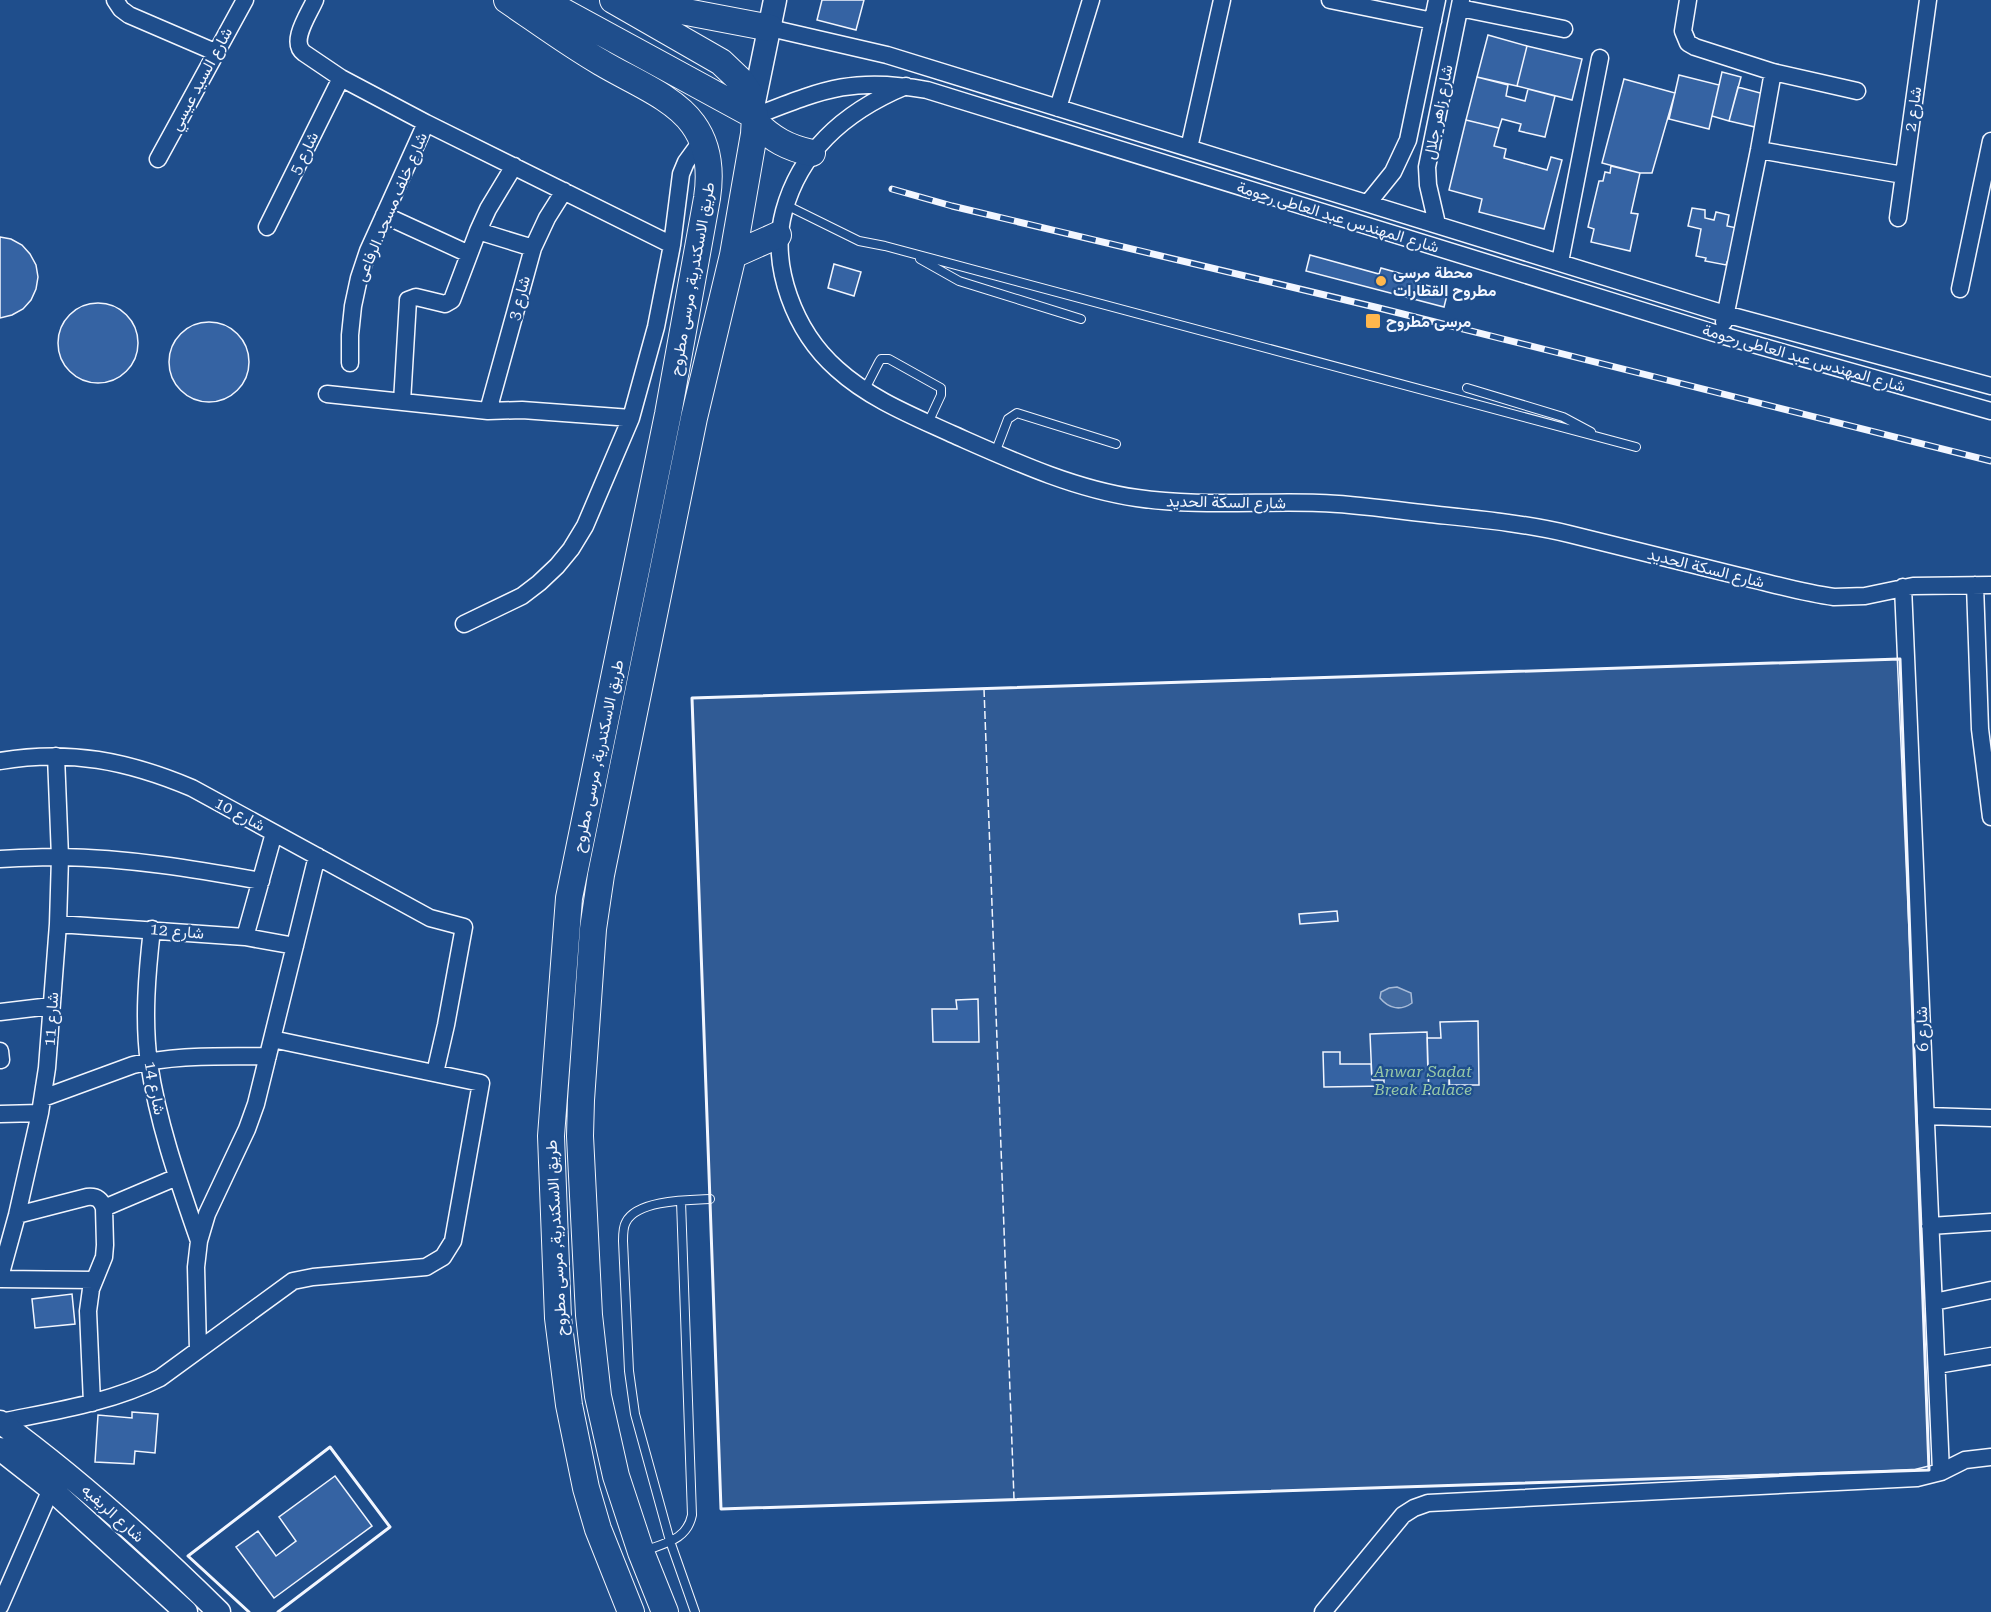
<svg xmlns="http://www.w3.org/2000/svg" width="1991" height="1612" viewBox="0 0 1991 1612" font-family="'Roboto Serif',Vazirmatn,serif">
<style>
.built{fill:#305b95;stroke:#a8bbd7;stroke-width:1.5}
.water{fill:#446ba0;stroke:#a8bbd7;stroke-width:1.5}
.building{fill:#3563a3;stroke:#f2f6ff;stroke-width:1.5}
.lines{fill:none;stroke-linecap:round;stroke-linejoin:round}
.lane-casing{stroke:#f2f6ff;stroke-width:10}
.street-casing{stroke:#f2f6ff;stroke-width:19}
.secondary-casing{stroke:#f2f6ff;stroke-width:25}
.primary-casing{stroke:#f2f6ff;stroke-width:28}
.lane{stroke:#1f4e8c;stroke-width:8}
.street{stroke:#1f4e8c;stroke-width:16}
.secondary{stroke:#1f4e8c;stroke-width:22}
.primary{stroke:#1f4e8c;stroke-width:26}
.rail-casing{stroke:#f2f6ff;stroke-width:7}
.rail{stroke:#1f4e8c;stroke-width:4.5;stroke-dasharray:14;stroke-linecap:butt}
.fence{stroke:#f2f6ff;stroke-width:1.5;stroke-dasharray:8 3;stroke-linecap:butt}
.wall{stroke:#f2f6ff;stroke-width:3}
.poi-dot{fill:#ffb74d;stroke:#1f4e8c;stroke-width:2}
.labels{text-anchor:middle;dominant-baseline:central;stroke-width:4.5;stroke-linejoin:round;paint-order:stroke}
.street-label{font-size:16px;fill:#f2f6ff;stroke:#1f4e8c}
.poi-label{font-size:16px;font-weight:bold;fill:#f2f6ff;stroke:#1f4e8c;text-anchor:start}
.park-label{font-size:16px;font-style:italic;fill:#97c8a6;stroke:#1f4e8c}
</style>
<rect width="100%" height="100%" fill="#1f4e8c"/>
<path class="built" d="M1900,659l29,811 -1208,39 -29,-811z"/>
<path class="water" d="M1397,987l14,6 1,10c-11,8 -23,6 -32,-5l1,-6 8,-4z"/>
<path class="building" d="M822,0h42l-8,30 -39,-10z
M1488,35l39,11 -10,40 -40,-9z
M1527,46l55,13 -10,41 -55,-14z
M1722,72l19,5 -12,44 -17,-5z
M1679,75l40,10 -10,44 -40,-10z
M1477,77l31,8 -2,11 19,5 3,-12 27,7 -10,41 -26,-6 2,-7 -19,-5 -3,9 -33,-8z
M1624,79l51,14 -23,80h-12l-38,-10z
M1738,87l26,7 -9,33 -26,-6z
M1466,120l33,8 -5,18 12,3 -2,9 43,12 4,-13 11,3 -18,69 -65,-17 3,-13 -33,-9z
M1611,166l29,7 -9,40 7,1 -8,37 -39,-9 3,-13 -6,-2 11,-46h4l2,-9 5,1z
M1692,208l13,2v8l9,2 2,-8 13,3 -2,11 10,2 -4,36 -6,-2 -1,3 -21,-4 1,-3 -10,-2 5,-27 -13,-3z
M0,237l11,2 11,6 8,9 6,11 2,12 -2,12 -5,11 -8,9 -11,6 -12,3z
M1310,255l69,19 2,-6 39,11 -2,4 30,8 -4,16 -138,-36z
M834,264l27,8 -7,24 -26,-8z
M58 343a40 40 0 1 1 80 0a40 40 0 1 1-80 0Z
M169 362a40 40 0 1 1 80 0a40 40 0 1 1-80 0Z
M1337,911l1,10 -38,3 -1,-10z
M978,999l1,43h-46l-1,-33h25l-1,-9z
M1478,1021l1,64h-30v-12l-21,1 -1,-36h14l-1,-16z
M1427,1032l2,62 -45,1v-15h-12l-2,-46z
M1323,1052h17v12h31l1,16h12v6l-60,1z
M1449,1073l1,20 -21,1 -1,-20z
M72,1294l3,30 -40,4 -3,-29z
M132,1412l26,2 -3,39 -20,-2 -1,13 -39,-2 3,-47 34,3z
M335,1476l37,50 -98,72 -38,-51 22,-16 18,25 20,-15 -17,-24z"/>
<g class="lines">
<g class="lane-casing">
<path id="lane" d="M786,205l73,36 26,5 751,201
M920,259l39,22 122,38
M1467,388l96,29 28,15
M864,391l15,-29 2,-3h8l52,29v7l-13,28
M995,453l13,-34 9,-6 99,31
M644,1551c21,-8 43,-11 48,-36l-11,-314
M695,1612l-25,-71 -35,-127 -6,-43 -6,-130c0,-6 0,-14 3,-19 11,-22 62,-22 84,-23"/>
</g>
<g class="street-casing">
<path id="street" d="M115,0l6,9 8,6 86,37
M315,0c-6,14 -26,42 -11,53l37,25 85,45 246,122
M1330,0l103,21
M1688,0l-5,31 5,12 7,4 78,25 84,19
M1460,8l104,21
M770,28l117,27 838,259 266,72
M906,86c-58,24 -105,63 -122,125 -15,55 11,121 53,158 33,30 76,47 115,65 59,26 121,55 185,64 60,9 121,3 182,5 37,1 74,7 111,11 47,5 93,9 139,20 56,14 113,28 170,42 31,7 63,17 95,21l31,-1 48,-10 78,-1
M1058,108l33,-108
M755,116c67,-26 98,-40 172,-26l794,245 270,76
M1189,148l33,-148
M1759,150l144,25
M158,159l87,-159
M1368,203l25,-31 15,-32 29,-140
M384,215l85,39
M1898,218l30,-218
M1437,224l-9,-39 -1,-18 34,-167
M267,227l74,-149
M478,231l55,17
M1560,262l40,-204
M1960,289l31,-148
M1724,322l35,-172 14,-78
M350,363v-28l3,-29 6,-28 9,-27 58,-128
M327,394l161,17 34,-1 109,8
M402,402l6,-102 8,-3 29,7 7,-4 26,-69 10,-22 26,-43
M488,411l45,-163 14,-30 17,-27
M1975,585l5,144 11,88
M1903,587l38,885
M464,624l58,-28 17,-13 18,-17 14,-17 14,-23 46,-108 25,-91 16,-82 9,-71 5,-12 16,-22
M0,761c69,-12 128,0 192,27l238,130 34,9 -18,98 -11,48
M0,859c20,-1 40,-2 60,-2 68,1 135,12 201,24
M58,924l187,13 50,9
M152,929c-5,44 -9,90 -3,134 9,61 30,120 50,178
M245,937l29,-104
M0,1012l51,-6
M0,1051l1,9
M43,1098l90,-33c44,-11 90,-8 135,-9
M0,1114l40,-1
M1926,1116l65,2
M104,1208l73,-31
M17,1215l70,-18c9,-1 14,2 17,11l1,37 -1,12 -13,32 -3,22 4,92
M1930,1226l61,-4
M0,1277l17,-62 23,-102 7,-45 11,-144 2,-67 -4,-101
M0,1279l94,1
M1934,1302l57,-12
M198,1350l-2,-83 3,-26 8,-27 40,-85 9,-25 61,-248
M1937,1365l54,-9
M1,1422c53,-11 109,-19 159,-44l133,-97 20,-4 113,-10 17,-10 10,-16 28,-158 -209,-44
M0,1606l51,-117
M1323,1612l80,-97 11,-7 14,-5 489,-25 24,-6 24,-12 26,-3"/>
</g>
<g class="secondary-casing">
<path id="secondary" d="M753,107l22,-107
M0,1422c78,57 150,122 219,190
M0,1449l51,40 135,123"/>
</g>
<g class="primary-casing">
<path id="primary" d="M507,0c31,21 62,44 95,63 28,17 72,34 91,61 16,22 18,48 14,74l-39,216 -99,484 -18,238 7,182 11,87 17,83 12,41 33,83
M542,0l213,116
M613,0l108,62 20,19 8,12 6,23 -1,18 -21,121 -39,163 -93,457 -8,54 -12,171 -1,36 9,179 9,81 18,80 25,76 24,60
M629,1l141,27
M755,122c17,17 33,26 57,31
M733,255l45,-20"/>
</g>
<use href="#lane" class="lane"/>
<use href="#street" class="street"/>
<use href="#secondary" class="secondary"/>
<use href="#primary" class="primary"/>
<g class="rail-casing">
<path id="rail" d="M892,189l60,17 427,102 612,153"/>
</g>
<use href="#rail" class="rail"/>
<path class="fence" d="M984,689l30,810"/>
<path class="wall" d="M1900,659l29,811 -1208,39 -29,-811z
M249,1612l-61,-56 142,-109 60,80 -112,85"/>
</g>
<g class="poi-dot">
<circle cx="1381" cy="281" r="6"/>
<rect x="1365" y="313" width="16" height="16" rx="3"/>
</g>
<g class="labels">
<g class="street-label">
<text transform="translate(201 79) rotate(-62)">شارع السيد عيسي</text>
<text transform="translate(1913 109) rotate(-82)">شارع 2</text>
<text transform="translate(1438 112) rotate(-79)">شارع زاهر جلال</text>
<text transform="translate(304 153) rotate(-64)">شارع 5</text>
<text transform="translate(391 207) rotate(-67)">شارع خلف مسجد الرفاعى</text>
<text transform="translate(1338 217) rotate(17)">شارع المهندس عبد العاطى رحومة</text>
<text transform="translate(692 279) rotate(-80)">طريق الاسكندرية, مرسى مطروح</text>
<text transform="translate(519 298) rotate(-75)">شارع 3</text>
<text transform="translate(1804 358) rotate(16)">شارع المهندس عبد العاطى رحومة</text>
<text transform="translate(1226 502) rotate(1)">شارع السكة الحديد</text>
<text transform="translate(1706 568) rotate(14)">شارع السكة الحديد</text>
<text transform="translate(598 756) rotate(-78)">طريق الاسكندرية, مرسى مطروح</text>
<text transform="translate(240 814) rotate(28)">شارع 10</text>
<text transform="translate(177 931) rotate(5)">شارع 12</text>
<text transform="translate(51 1019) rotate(-86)">شارع 11</text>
<text transform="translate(1922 1029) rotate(-92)">شارع 6</text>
<text transform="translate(155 1088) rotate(79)">شارع 14</text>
<text transform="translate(556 1238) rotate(-93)">طريق الاسكندرية, مرسى مطروح</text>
<text transform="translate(113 1513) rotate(42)">شارع الريفيه</text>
</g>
<g class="poi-label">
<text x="1393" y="272">محطة مرسى<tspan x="1393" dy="18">مطروح القطارات</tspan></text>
<text x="1386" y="321">مرسى مطروح</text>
</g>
<g class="park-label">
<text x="1423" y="1071">Anwar Sadat<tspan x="1423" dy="18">Break Palace</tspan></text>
</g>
</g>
</svg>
